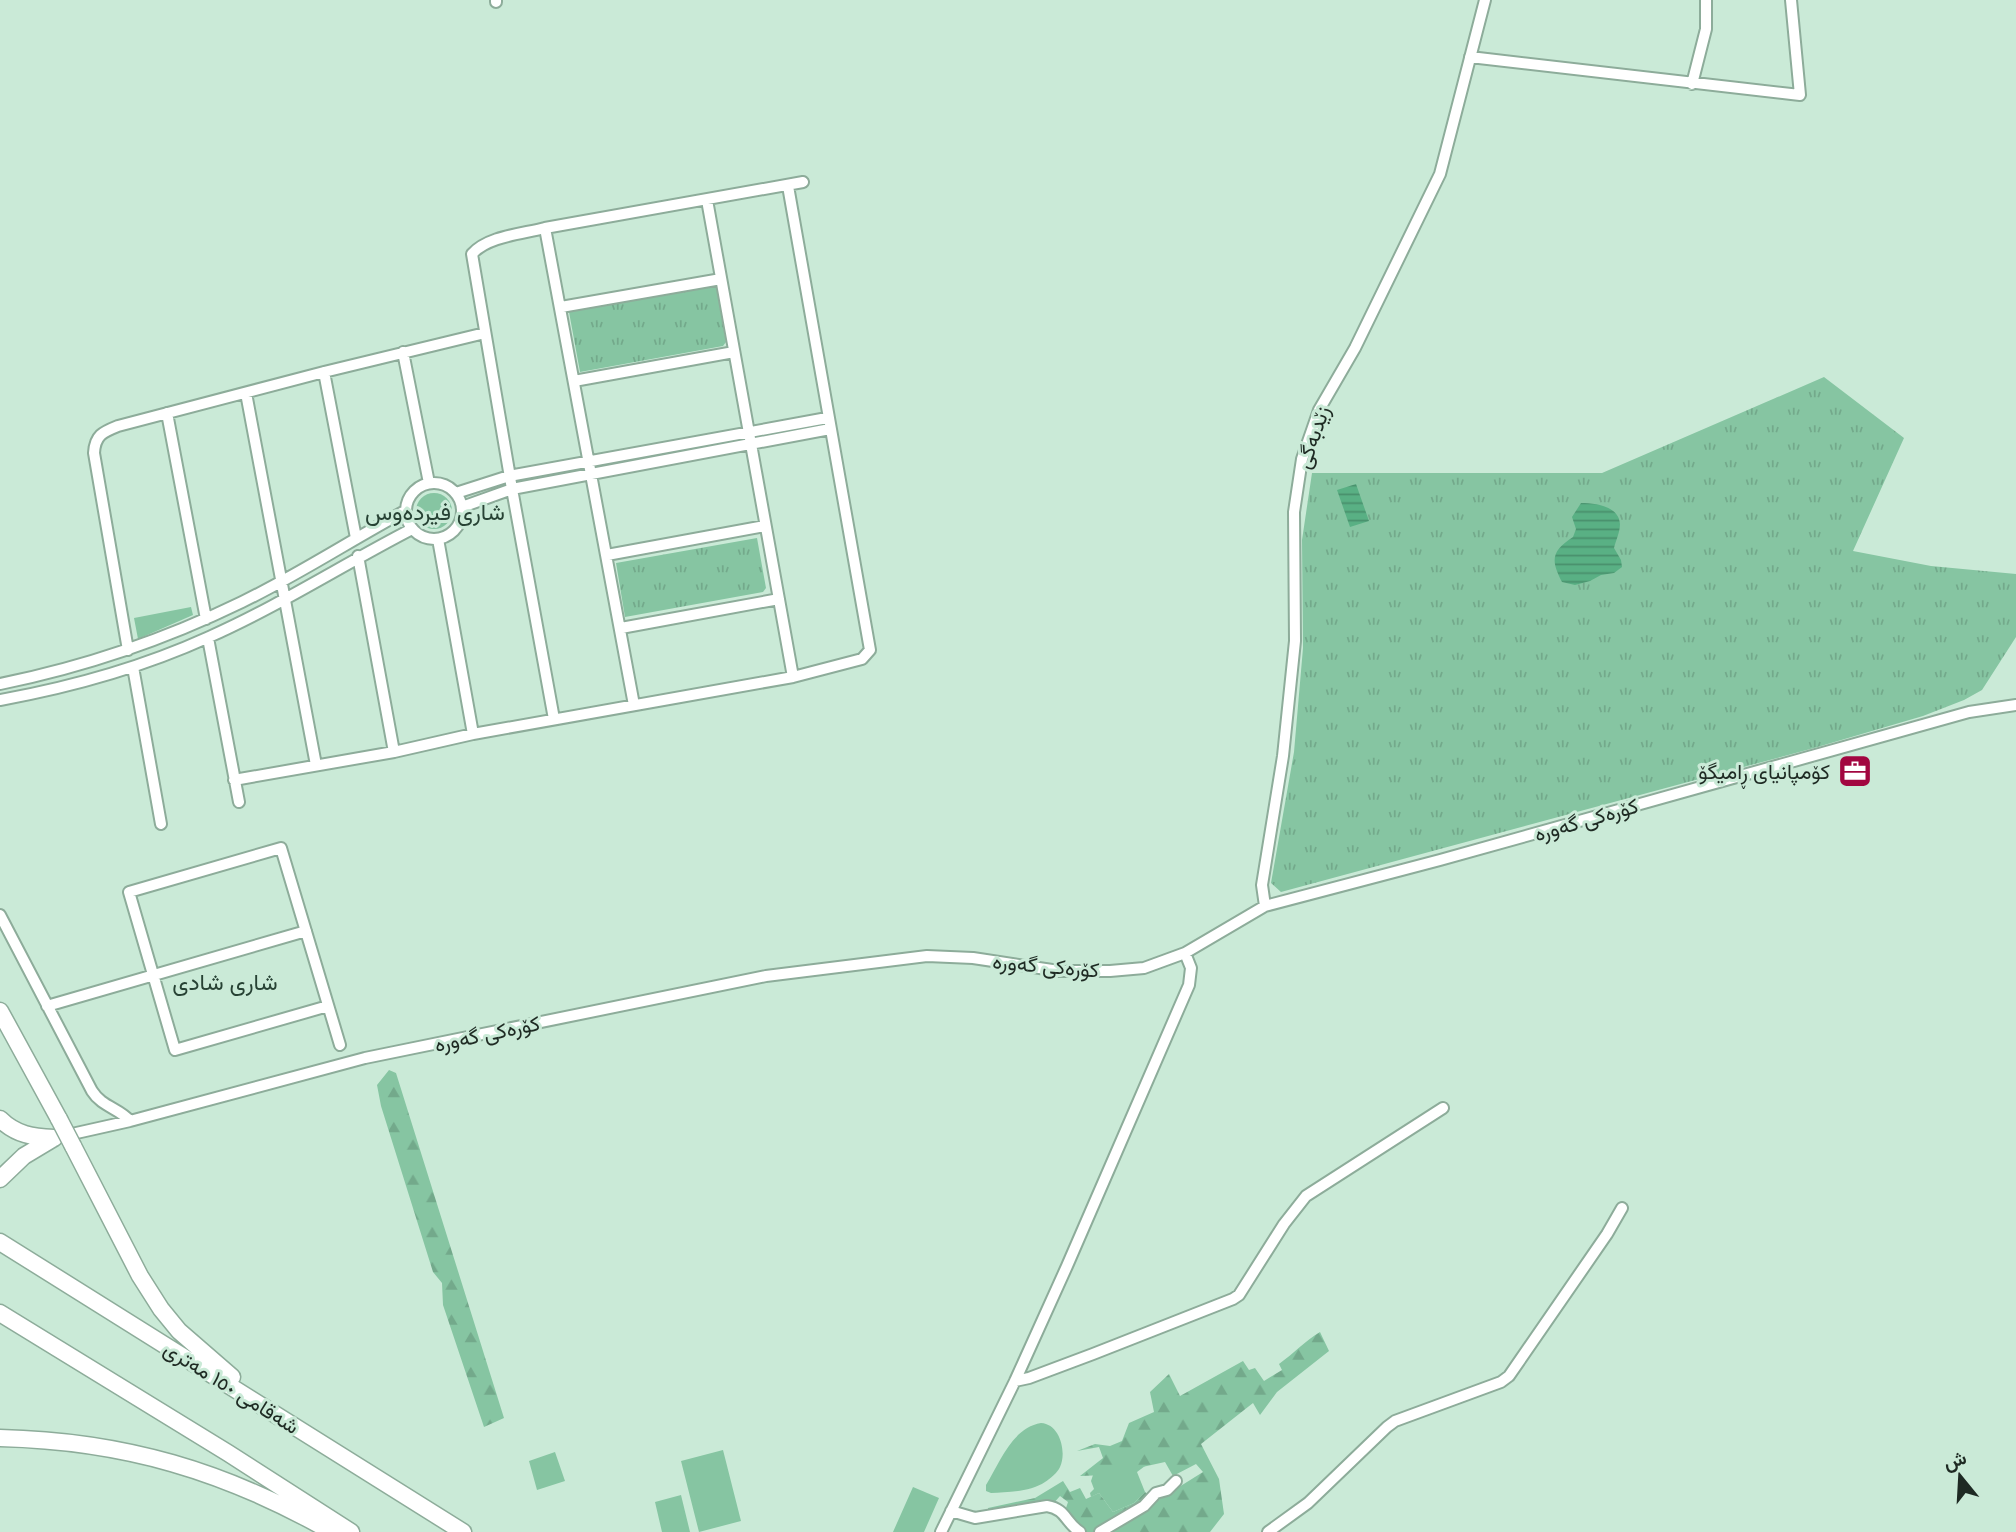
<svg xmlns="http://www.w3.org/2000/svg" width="2016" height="1532" viewBox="0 0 2016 1532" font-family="'Golos Text',Vazirmatn,sans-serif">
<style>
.grass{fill:#86c5a2}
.forest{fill:url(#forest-firs)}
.park{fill:url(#park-tufts)}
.water{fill:url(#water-rules)}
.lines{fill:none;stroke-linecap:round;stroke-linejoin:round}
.minor-casing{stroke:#8dac9a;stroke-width:14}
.highway-casing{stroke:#8dac9a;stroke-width:19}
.minor{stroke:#fff;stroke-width:10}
.highway{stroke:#fff;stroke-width:16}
.highway-bridge-casing{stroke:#8dac9a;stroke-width:19;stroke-linecap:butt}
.highway-bridge{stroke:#fff;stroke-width:16}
.labels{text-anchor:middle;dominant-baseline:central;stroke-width:6;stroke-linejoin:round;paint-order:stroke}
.street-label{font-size:21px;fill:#1e2a23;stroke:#caead7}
.poi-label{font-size:21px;fill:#1e2a23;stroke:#caead7;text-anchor:end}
.neighbourhood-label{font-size:23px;fill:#274234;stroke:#caead7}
</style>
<defs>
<pattern id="forest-firs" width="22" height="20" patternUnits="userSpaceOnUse" patternTransform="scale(1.75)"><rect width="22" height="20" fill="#86c5a2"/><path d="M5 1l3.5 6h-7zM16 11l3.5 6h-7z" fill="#73a98b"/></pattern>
<pattern id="park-tufts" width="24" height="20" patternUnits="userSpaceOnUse" patternTransform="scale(1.75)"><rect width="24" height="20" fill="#86c5a2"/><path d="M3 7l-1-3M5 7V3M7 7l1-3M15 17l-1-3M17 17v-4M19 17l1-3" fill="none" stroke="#73a98b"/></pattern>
<pattern id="water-rules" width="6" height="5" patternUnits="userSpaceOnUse" patternTransform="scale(1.75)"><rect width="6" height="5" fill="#59b084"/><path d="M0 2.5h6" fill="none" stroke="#498f6c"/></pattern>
</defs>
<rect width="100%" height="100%" fill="#caead7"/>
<path class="grass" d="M416 511a18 18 0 1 1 36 0a18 18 0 1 1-36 0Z
M191,607l2,8 -55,24 -4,-21z
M1041,1423c19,1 26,29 19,44 -2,5 -10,12 -15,15 -15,10 -38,10 -54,11l-5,-2v-6c14,-23 26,-57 55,-62z
M723,1450l18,71 -42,11 -18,-71z
M555,1452l10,29 -28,9 -8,-29z
M1145,1466l-8,6 8,20 -11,11 -21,9 -14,-19 -8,4 -1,-4 4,-4 -3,-8 2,-6z
M913,1487l26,11 -15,34h-31z
M681,1495l9,37h-28l-7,-30z"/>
<path class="forest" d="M389,1070l7,3 108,345 -20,9 -41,-122 -1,-22 -9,-11 -52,-166 -4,-21z
M1320,1332l9,19 -52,41 -17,23 -7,-12 -52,41 18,35 5,35 -14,18h-103l96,-60 -7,-8 -23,12 -8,-14 -59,13 -26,1 23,-18 -4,-11 -22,4 18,-7 15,2 12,-5 7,-18 25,-11 -4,-20 19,-18 11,22 63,-35 6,9 6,-2 9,13 18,-11 -3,-6c15,-11 26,-23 41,-32z
M1063,1481l7,11 10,-4 6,11 13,-6 14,19 21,-9 11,-11 6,5 -54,35h-14l-17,-24 2,-6 -8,-6 -7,8 -65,9v-5l47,-10z"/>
<path class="park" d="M716,285l10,57 -3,4 -143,26 -11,-60z
M1824,377l80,61 -51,113 78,15 85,8v63l-34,53 -18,10 -41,16 -109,32 -533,144 -10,-9 23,-131 9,-104 -1,-108 10,-67h290z
M757,538l9,50 -3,4 -138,25 -9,-54z"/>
<path class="water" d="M1356,484l13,37 -19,6 -13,-37z
M1581,503c14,0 38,3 39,21 0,8 -4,16 -6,24l7,12 1,7 -8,6 -13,2 -11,6 -15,4 -13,-3c-12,-23 -10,-31 11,-45l3,-8 -4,-12z"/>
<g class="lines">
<g class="minor-casing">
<path id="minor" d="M496,0v2
M1470,57l330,38 -9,-95
M1692,84l14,-55v-29
M707,200l86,477
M545,228l89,477
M561,307l160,-28
M403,352l26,131
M324,372l32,166
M574,381l160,-29
M246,393l70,372
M167,413l39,206
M406 511a28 28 0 1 1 56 0a28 28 0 1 1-56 0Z
M456,493l53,-17 318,-58
M462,507l50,-18 318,-60
M438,539l35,195
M607,555l158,-29
M358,556l36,196
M621,628l158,-29
M208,638l31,164
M128,650l-34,-197c1,-18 9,-21 24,-27l206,-54 161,-39
M133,667l28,157
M0,684c84,-17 164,-44 242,-82 56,-27 109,-62 163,-91
M0,700c72,-13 143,-33 209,-63 70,-31 135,-73 203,-108
M554,719l-42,-230 -40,-235c16,-18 50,-20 73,-26l258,-46
M234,780l160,-28 79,-18 320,-57 69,-18 8,-9 -82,-464
M1265,906l-3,-21 21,-129 12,-115 -1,-129 8,-53 17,-49 36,-62 85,-174 45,-174
M0,915l92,176c10,16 27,17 38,30
M47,1006l259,-75
M328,1006l-153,44 -46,-158 152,-44 59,197
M63,1136l67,-15 235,-63 401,-82 161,-20 46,2 86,13h51l34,-3 41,-15 80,-47 175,-46 529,-148 47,-7
M1015,1381l14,-3 64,-24 140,-55 6,-4 45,-71 22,-28 137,-88
M951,1511l24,7 72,-12c19,3 18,16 33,26
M941,1532l74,-151 52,-115 122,-281 2,-17 -6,-15
M1100,1532l44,-26 12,-13 11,-3 9,-9
M1268,1532l40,-29 79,-76 8,-6 106,-39 8,-6 98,-142 15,-26"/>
</g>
<g class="highway-casing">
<path id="highway" d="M0,1011l59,108
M0,1119c16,16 33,18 54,19
M73,1146l67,130 21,33 18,22 53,46
M0,1179l24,-23 30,-18
M0,1242l463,290
M0,1313l228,140 123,79
M0,1438c124,3 225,33 332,94"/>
</g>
<use href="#minor" class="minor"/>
<use href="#highway" class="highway"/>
<g class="highway-bridge-casing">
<path id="highway-bridge" d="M59,1119l14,27"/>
</g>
<use href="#highway-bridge" class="highway-bridge"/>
</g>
<defs>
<g id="office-square" transform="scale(1.75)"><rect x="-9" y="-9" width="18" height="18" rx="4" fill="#a20640" stroke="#caead7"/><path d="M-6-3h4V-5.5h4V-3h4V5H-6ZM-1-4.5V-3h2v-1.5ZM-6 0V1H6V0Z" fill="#fff"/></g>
</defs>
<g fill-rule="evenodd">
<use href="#office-square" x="1855" y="771"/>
</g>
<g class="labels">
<g class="street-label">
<text transform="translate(1312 437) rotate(-71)">زێدبەگی</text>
<text transform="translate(1586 819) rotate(-16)">کۆرەکی گەورە</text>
<text transform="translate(1046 965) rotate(5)">کۆرەکی گەورە</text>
<text transform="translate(487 1033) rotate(-12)">کۆرەکی گەورە</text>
<text transform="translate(232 1387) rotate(32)">شەقامی ١٥٠ مەتری</text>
</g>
<g class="poi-label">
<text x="1830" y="771">کۆمپانیای ڕامیگۆ</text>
</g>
<g class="neighbourhood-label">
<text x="435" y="511">شاری فیردەوس</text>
<text x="225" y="981">شاری شادی</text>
</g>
</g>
<g transform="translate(1960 1476) rotate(342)" stroke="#caead7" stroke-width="5" paint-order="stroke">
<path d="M0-5L12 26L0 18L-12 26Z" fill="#1e2a23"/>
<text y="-10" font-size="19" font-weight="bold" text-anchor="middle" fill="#1e2a23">ش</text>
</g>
</svg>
